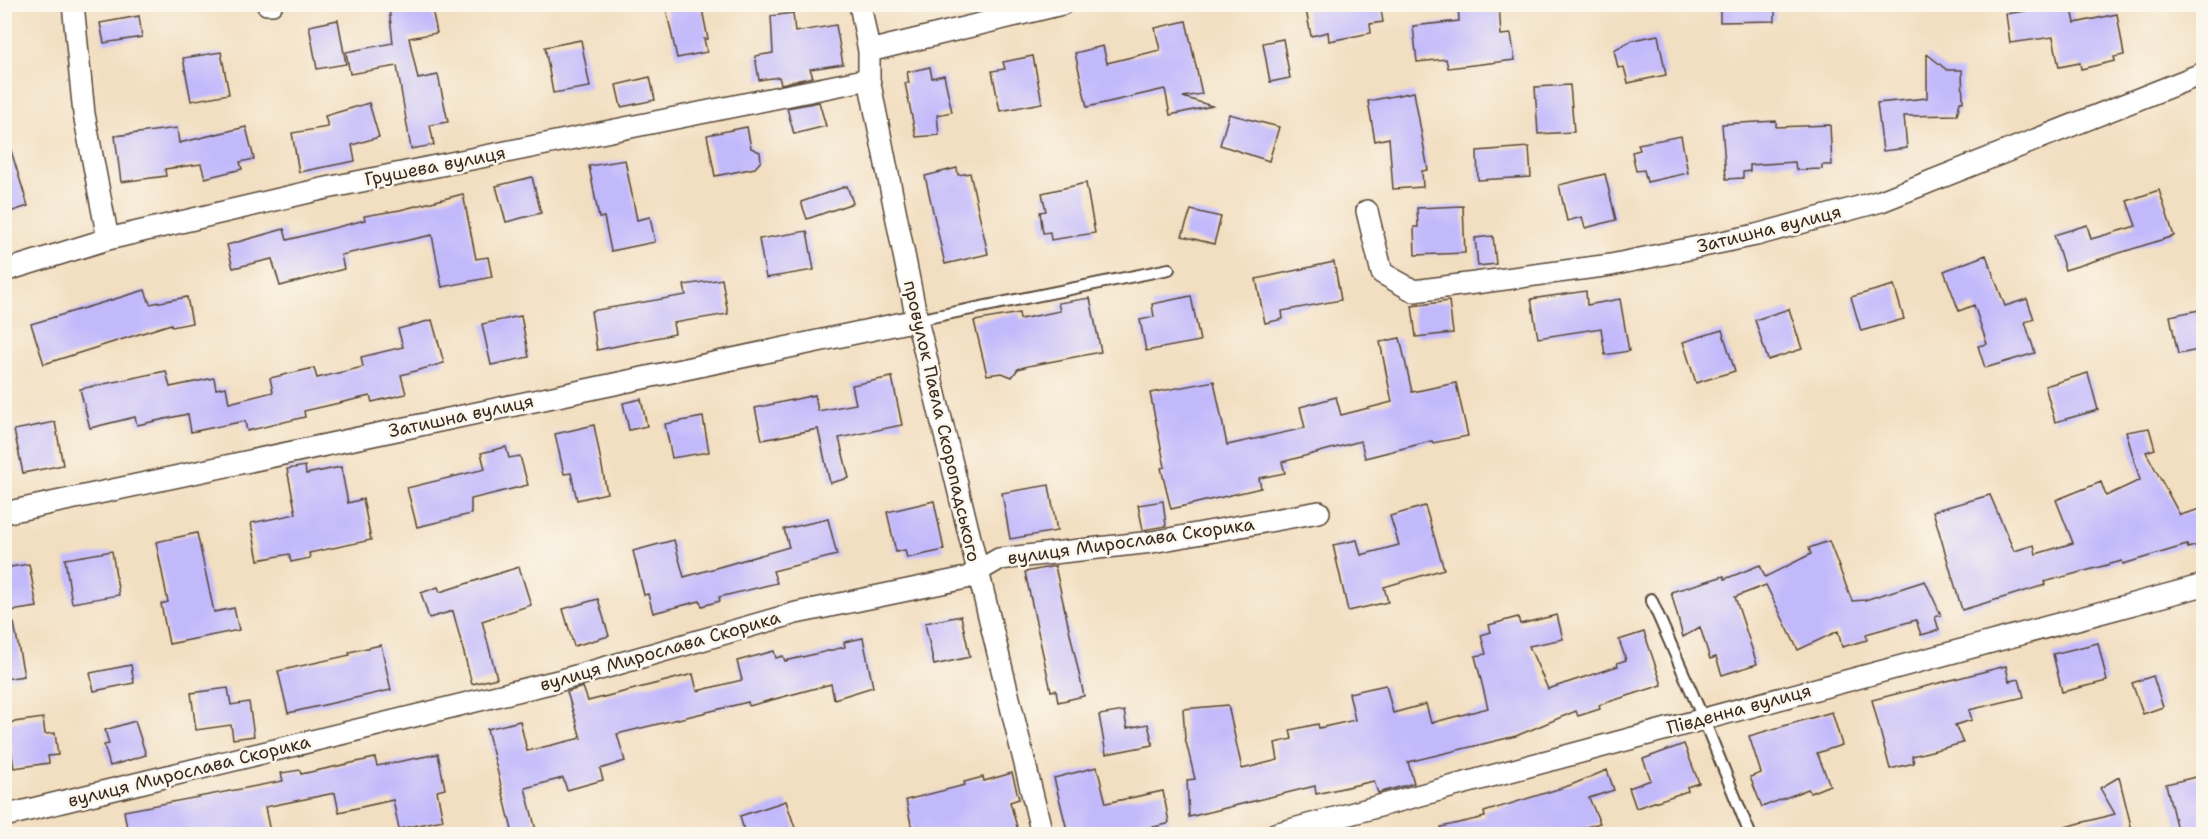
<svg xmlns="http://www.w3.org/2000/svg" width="2208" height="839" viewBox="0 0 2208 839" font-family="'Shantell Sans',sans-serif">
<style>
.building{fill:#c2b9fb}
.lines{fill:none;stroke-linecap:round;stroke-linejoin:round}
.service-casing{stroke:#564536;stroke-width:14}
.minor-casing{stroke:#564536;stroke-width:24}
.service{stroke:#fff;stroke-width:10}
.minor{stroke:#fff;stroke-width:21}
.labels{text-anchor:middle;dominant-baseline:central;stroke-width:5;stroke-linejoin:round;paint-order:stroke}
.street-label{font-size:18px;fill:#3b2a1e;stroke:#fbf7ec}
</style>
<rect width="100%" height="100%" fill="#fbf7ec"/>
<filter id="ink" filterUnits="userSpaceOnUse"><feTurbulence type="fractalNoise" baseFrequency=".0167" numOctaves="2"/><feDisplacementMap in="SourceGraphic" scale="12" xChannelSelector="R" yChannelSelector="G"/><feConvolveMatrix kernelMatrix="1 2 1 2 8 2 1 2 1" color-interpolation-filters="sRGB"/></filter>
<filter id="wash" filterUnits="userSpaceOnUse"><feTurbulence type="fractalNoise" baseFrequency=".008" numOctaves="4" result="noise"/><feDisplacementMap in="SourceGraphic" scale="24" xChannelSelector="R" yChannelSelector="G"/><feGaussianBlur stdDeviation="1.35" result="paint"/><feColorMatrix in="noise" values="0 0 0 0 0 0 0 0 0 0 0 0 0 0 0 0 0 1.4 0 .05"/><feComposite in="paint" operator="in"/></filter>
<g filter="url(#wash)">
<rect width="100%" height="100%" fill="#f2dec0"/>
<g id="blocks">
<path class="building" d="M404,4h27l6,29 -28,5 9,41 20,-4 10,47 -18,3 4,20 -23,4 -14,-83 -47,8 -4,-22 47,-9 -4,-35z
M665,4h36l7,35h-4l3,13 -30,6z
M1320,4h60l3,18 -13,2 1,9 -42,8 -1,-9 -17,4 -5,-26 14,-3z
M1458,4h41l2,31 10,-1 4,26 -67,8 -2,-9 -29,3 -4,-36 46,-5z
M1720,4h55v17l-55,1z
M2071,4l4,19 42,-9 7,41 -10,2 1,4 -34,8 -1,-6 -21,4 -6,-30 -43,6 -4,-29z
M793,13l2,19 41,-7 7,39 -33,5 3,8 -32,7 -2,-7 -20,3 -4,-24 18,-3 -2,-37z
M139,16l3,21 -38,6 -4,-20z
M338,20l8,44 -29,5 -8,-43z
M1186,21l16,73 -19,3 29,9 -42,9 -5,-26 -78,18 -12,-54 28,-7 4,17 53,-13 -5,-22z
M1658,35l8,40 -38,8 -4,-16 -6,1 -4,-18 19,-10z
M1283,39l7,39 -20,4 -7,-39z
M581,40l9,47 -37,6 -8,-46z
M221,52l8,42 -38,7 -8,-43z
M1927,54l20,16h15l1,32h-3l-3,13 -53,1 3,32 -24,3 -6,-48 50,-5z
M1033,56l9,47 -42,8 -8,-40 13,-2 -2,-7z
M930,67l2,11 12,-3 8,37 -15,3 2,20 -23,2 -11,-54h4l-2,-11z
M650,77l5,23 -34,7 -5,-22z
M1570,85l4,47 -36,2 -3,-47z
M1414,92l14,78 -6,1 1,16 -30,2 -4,-51 -14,3 -7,-40z
M819,102l7,24 -32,8 -7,-26z
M369,103l10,34 -27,8 3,16 -56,11 -7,-39 36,-6 -3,-11z
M1229,114l50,13 -10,34 -49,-16z
M1776,121v6l54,-2 2,40h-10v4l-26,1 -1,-8 -45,3v6l-7,1v6l-17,1 -4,-55z
M246,127l8,32 -14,3 2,7 -37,9 -4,-14 -36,5 1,7 -45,6 -6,-46 62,-8 2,15z
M747,127l4,21 9,4 1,9 -6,7 -40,8 -8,-41z
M1681,136l7,37 -41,9 -3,-12 -8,1 -4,-19 8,-2 -2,-6z
M9,144l19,62 -24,8v-69z
M1529,147l2,30 -53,3 -1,-29z
M625,160l12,60 13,-3 5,25 -44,9 -7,-34 -5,1 -10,-52z
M957,168l1,7 12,-2 18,81 -43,10 -20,-88z
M1605,174l11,46 -31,8 -3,-11 -15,4 -8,-36z
M532,177l9,36 -35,9 -10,-36z
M1086,183l9,50 -44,7 -1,-8 -7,1 -3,-21 6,-1 -4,-18z
M847,186l6,17 -46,16 -6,-17z
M2159,190l15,46 -109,34 -11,-35 33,-10 4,14 45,-13 -9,-25z
M463,194l13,65 12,-2 4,20 -50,10 -10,-52 -91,20 3,14 -64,17 -8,-27 -39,9 -6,-23 57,-16 3,11 78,-20 -1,-4 36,-6z
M1463,206l2,47 -50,2 -1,-28h4l-1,-19z
M1191,210l30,7 -7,27 -32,-8z
M807,231l7,39 -48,8 -7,-39z
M1493,236l3,28 -18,2 -3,-28z
M1986,255l19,51 22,-7 7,20 -9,3 10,31 -50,15 -7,-22 9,-2 -13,-39 -15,6 -15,-40z
M1334,262l7,38 -59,11 1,8 -18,4 -9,-44z
M722,279l6,35 -55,9 2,11 -78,16 -6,-39 95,-16 -2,-10z
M1894,285l10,34 -43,12 -10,-34z
M145,290l5,14 37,-7 5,26 -20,4 -1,-3 -127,40 -13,-40z
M1586,291l1,14 33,-6 9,52 -24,4 -4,-27 -63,10 -7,-39z
M1191,296l9,45 -54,10 -6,-31 14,-3 -2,-13z
M1090,298l11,54 -73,14 -10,3 -6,8 -10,-4 -15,2 -13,-54 45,-8 1,6 40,-8 -2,-8z
M1449,301l4,32 -37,4 -4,-31z
M1789,309l13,40 -34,11 -13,-40z
M2204,309v40l-26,5 -8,-38z
M521,316l8,41 -38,8 -9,-41z
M432,320l12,43 -43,12 5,19 -34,8 -2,-6 -66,15 1,6 -58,14 -2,-10 -54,11 -3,-18 -51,11 -2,-8 -45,11 -10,-39 86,-18 4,16 44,-9 2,11 10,-2 3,16 44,-11 -3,-14 44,-10 3,10 46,-11 -2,-10 42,-10 -5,-18z
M1722,330l13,41 -39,12 -13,-41z
M1400,338l12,54 44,-9 12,53 -35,7 -1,-2 -67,17 -4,-17 -79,21 3,11 -26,5 2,10 -90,21 -10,-41 4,-1 -15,-74 64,-12 13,64 78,-17 -5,-21 36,-10 5,18 51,-13 -12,-60z
M2088,373l10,37 -43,12 -10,-36z
M892,377l10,48 -63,13 10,40 -19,5 -12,-54 -56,11 -7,-32 60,-13 3,16 38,-7 -4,-19z
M641,399l6,27 -18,4 -6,-27z
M703,417l6,35 -37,6 -7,-34z
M55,422l8,43 -40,8 -9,-43z
M594,425l13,68 -30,7 -6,-27 -7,1 -9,-40z
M2149,428l6,21 -9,3 34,63 24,-7v35l-16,5 -1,-3 -64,19 -1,-3 -78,21 1,3 -83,25 -29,-99 57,-16 24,56 20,-6 2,9 37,-11 -17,-43 45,-18 5,14 34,-16 -14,-48z
M506,447l3,11 11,-2 8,29 -57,14v15l-54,13 -10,-39 78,-19 -4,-16z
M305,466l1,8 35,-7 7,36 15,-4 8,41 -62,13 1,5 -19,4 -2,-8 -31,6 -7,-37 45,-9 -9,-45z
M1049,485l8,46 -47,8 -8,-46z
M934,501l10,49 -37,8 -2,-8 -9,2 -9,-40z
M1163,501l3,25 -23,4 -5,-25z
M1425,506l19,63 -60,18 4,15 -40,9 -15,-66 24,-5 4,15 38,-10 -9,-29z
M828,519l9,36 -64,16 4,12 -58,14 1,4 -18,5 -2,-5 -47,12 -5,-19 -4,1 -11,-44 41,-11 10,37 105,-30 -5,-18z
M197,533l17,79 20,-4 5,22 -70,14 -8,-40 7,-2 -12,-60z
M1829,541l23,60 13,-1 60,-19 16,34 -6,2 4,13 -18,5 -5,-15 -50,14 1,6 -25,7 -4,-16 -40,19 -32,-65 -31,12 22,67 -35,11 -6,-18 -6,2 -10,-32 -17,10 -12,-45 53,-16 1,3 35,-14 5,12 46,-23 -2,-6z
M112,551l7,44 -47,8 -7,-44z
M29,564l8,43 -33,5v-44z
M1055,566l29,130 -26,6 -2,-12 -5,1 -26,-119z
M519,567l12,38 -49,16 15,57 -25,6 -19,-73 -24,7 -8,-25 17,-6 2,5z
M598,599l11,37 -35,10 -11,-37z
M1557,615l6,24 -34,7 19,43 70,-23 -1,-3 9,-3 -7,-20 25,-8 18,53 -63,20 1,4 -22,7 -2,-5 -60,25 -108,26 6,21 -36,10 -4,-12 -58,13 -1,-8 -126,31 -2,-37 8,-1 -10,-41 -2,-29 45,-4 14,64 36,-9 -3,-17 17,-4 -2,-9 28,-6 1,4 36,-8 -6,-27 37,-8 7,28 33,-9 5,19 57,-15 -13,-52 11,-2 -5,-19 10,-3 -2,-7 29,-8 2,7z
M961,616l9,41 -36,8 -9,-42z
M14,623l10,53 -20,3v-55z
M863,638l10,49 -39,12 -3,-15 -82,22 -1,-4 -131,32 8,27 -25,8 3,11 -36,10 -4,-12 -38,10 12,46h-24l-26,-105 33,-8 7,30 54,-13 -14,-46 16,-5 5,14 105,-27 4,17 45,-11 -5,-19 37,-10 2,7 7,-2 2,5 60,-14 -1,-5z
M2098,643l9,38 -45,11 -9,-38z
M381,645l10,45 -103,23 -10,-42 72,-16 -1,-3z
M131,665l3,18 -40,8 -4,-18z
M2006,666l3,15 10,-2 5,18 -55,13 3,10 -17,5 8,18 -51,13 2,7 -24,6 -18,-69z
M2153,676l10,31 -20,7 -11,-31z
M228,688l3,17 18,-3 5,34 -21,3 -2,-14 -35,5 -5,-37z
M1124,711l3,17 21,-4 5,21 -47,9 -7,-39z
M1832,712l10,33 -25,8 13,32 -20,8 -2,-4 -46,18 -12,-30 11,-4 -12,-37z
M43,718l2,16 10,-1 3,22 -10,1 1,7 -35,5 -7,-45z
M135,721l11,34 -36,11 -6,-21 5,-1 -4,-14z
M1684,744l15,39 -12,4 1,4 -52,17 -7,-20 22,-8 -8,-21z
M438,754l7,35 -8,2 6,29 -44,9 -6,-29 -54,12 -4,-19 -70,14 5,25 -142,2 -4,-23 159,-30 -2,-8 19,-3 1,4 74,-16 2,8z
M1097,767l9,36 57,-12 6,31 -2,2 -44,10h-55l-14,-56z
M1607,770l7,20 -25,8 11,25 -38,11h-120l-1,-7 44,-10 -1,-5 87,-27z
M1012,773l7,26 -9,3 9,32h-106l-7,-34 59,-15 -1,-3 19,-5 1,4z
M2200,776l4,17v37l-26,4 -12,-50z
M2119,777l14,57h-71l-1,-6 54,-14 -15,-26z
M786,801l11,33h-52l-5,-18z"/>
</g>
</g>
<g filter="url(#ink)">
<use href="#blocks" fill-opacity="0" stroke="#564536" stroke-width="1.5"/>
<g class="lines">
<g class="service-casing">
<path id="service" d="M917,320l252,-51
M1651,599l52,119 47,116"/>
</g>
<g class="minor-casing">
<path id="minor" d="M73,4l11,110 24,125
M267,4h5
M860,4l9,47v28l48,241 125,514
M869,51l193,-47
M1367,211l15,62 32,18 197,-26 145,-30 125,-34 323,-128
M4,271l104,-32 214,-50 547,-110
M4,513l913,-193
M4,816l554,-135 238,-68 170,-35 33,-19 153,-17 167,-30
M1275,834l929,-249"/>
</g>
<use href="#service" class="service"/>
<use href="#minor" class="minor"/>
</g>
</g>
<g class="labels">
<g class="street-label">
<text transform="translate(435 166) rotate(-11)">Грушева вулиця</text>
<text transform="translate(1769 229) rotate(-14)">Затишна вулиця</text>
<text transform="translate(461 416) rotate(-12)">Затишна вулиця</text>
<text transform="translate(942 421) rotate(77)">провулок Павла Скоропадського</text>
<text transform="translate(1131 541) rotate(-8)">вулиця Мирослава Скорика</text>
<text transform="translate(660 651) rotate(-16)">вулиця Мирослава Скорика</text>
<text transform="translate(1739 709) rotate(-15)">Південна вулиця</text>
<text transform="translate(189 771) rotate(-14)">вулиця Мирослава Скорика</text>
</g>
</g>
<rect width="2208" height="839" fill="none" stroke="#fbf7ec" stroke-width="24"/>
</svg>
